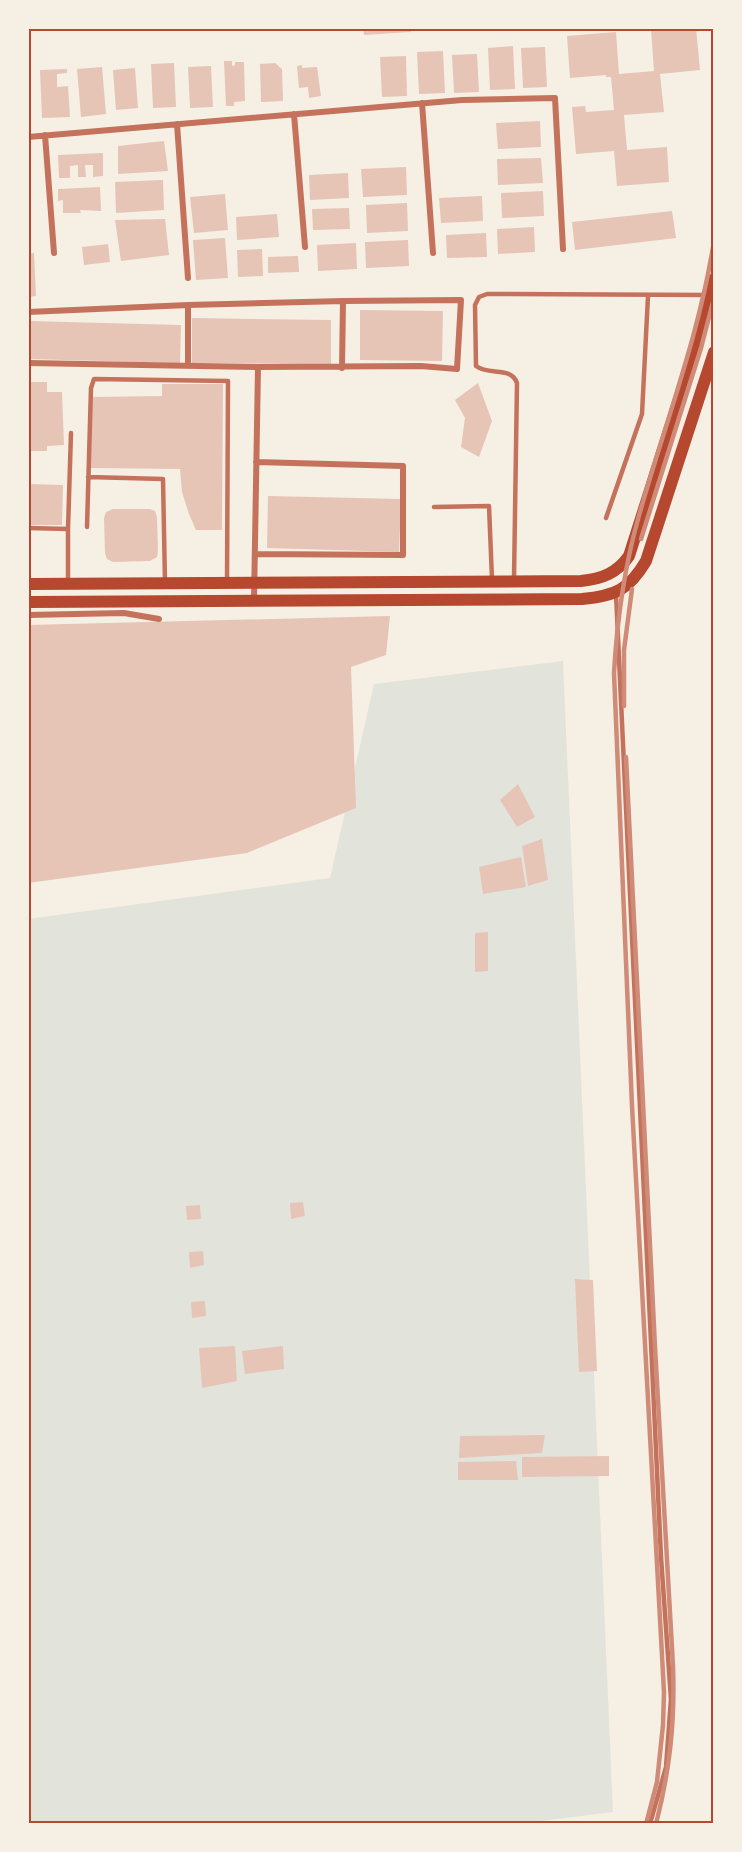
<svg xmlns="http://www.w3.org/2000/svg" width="742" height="1852" viewBox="0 0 742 1852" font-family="Commissioner,sans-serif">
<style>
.green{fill:#e2e4dc}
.building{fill:#e6c5b7}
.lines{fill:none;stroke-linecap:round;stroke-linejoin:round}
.service{stroke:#c5725c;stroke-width:4.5}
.minor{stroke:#c5725c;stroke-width:6}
.secondary{stroke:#b5482f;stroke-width:12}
.rail{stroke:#cf8b77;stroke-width:4.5}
.neatline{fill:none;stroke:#b5482f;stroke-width:2}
</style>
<rect width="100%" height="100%" fill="#f6efe4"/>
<path class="green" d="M563,661l50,1151 -95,12 -489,-1 -1,-904 302,-41 44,-194z"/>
<path class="building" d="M363,28h47l1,4 -47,3z
M696,28l4,42 -40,4 4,38 -40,3 3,35 40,-3 2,35 -52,4 -3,-35 -38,3 -4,-47 13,-1 1,6 28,-2 -3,-33h-5v-2l-36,3 -3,-42 49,-4 3,42 35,-3 -3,-42z
M513,46l2,43 -25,1 -2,-42z
M545,47l2,40 -24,1 -2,-40z
M443,51l2,42 -26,1 -2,-42z
M477,54l2,38 -25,1 -2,-38z
M406,56l1,40 -25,1 -2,-40z
M224,61h8v5l3,-1v-3h9l1,39 -11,1v4h-8z
M174,63l2,44 -23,1 -2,-44z
M275,63l7,6 1,32 -22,1 -1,-38z
M302,65v3l15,-1 4,29 -12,2 -1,-11 -9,1 -2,-22z
M211,66l2,41 -23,1 -2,-41z
M102,67l4,47 -25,3 -4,-48z
M135,68l3,40 -22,2 -3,-40z
M67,69v4l-10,1v13l11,-1 2,31 -28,1 -2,-48z
M540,121l1,26 -43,2 -2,-26z
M164,141l4,30 -50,3v-28z
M103,153v23l-10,1v-12h-8l1,12h-8v-12l-8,1v12h-11l-1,-23z
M541,158l2,25 -45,2 -1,-26z
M406,167l1,28 -44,2 -2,-28z
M348,173l1,25 -39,2 -1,-25z
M163,180l1,30 -48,3 -1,-31z
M100,187l1,24 -21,-1 1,3h-18v-13l-5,1v-12z
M543,191l1,25 -42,2 -1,-25z
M225,194l3,36 -34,3 -4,-36z
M482,196l1,25 -42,2 -2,-25z
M407,203l1,28 -41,2 -1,-28z
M349,208l1,21 -37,1 -1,-21z
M672,211l4,27 -101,12 -3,-28z
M277,214l2,23 -42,3 -1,-23z
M165,219l4,36 -48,6 -6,-41z
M534,227l1,25 -37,2 -1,-25z
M486,233l1,24 -40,1 -1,-23z
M225,238l3,40 -32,2 -3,-40z
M408,240l1,26 -43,2 -1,-26z
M356,243l1,26 -39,2 -1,-26z
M108,244l2,18 -26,3 -2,-18z
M262,249l1,27 -25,1 -1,-27z
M34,253l2,43 -8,1v-43z
M298,256l1,16 -31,1v-16z
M360,310l83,1 -1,50 -82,-1z
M192,318l139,2v44l-139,-1z
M28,321l153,4 -1,38 -152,-4z
M28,382h19v10h15l2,53 -17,1v5h-19z
M478,383l14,38 -13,36 -18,-10 4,-29 -10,-18z
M162,384h61l-1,146h-26l-7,-16 -7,-22 -2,-23 -90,-1 2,-71 70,-1z
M28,484l35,1 -1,40h-34z
M268,496l133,3 -2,53 -132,-4z
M113,509h37l5,2 2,6 1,34 -1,6 -7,4 -37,1 -6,-3 -2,-6 -1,-35 2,-6z
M390,616l-4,39 -35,12 5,141 -109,45 -219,30v-258z
M518,784l17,33 -18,10 -17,-27z
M542,839l6,41 -20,6 -6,-40z
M521,857l5,30 -43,7 -4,-27z
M488,932v39l-13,1v-39z
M303,1202l2,14 -14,3 -1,-16z
M200,1205l1,14 -14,1 -1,-14z
M203,1251l1,14 -14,3 -1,-16z
M575,1279l18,1 4,91 -18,1z
M205,1301l1,15 -14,2 -1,-16z
M235,1346l2,35 -35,7 -3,-40z
M283,1346l1,23 -39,5 -3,-23z
M545,1435l-3,18 -83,5 1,-22z
M609,1456v20l-87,1v-20z
M516,1461l2,19h-60v-18z"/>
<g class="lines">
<path class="service" d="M88,477l75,2 2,104
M434,507l55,-1 3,73
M606,518l36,-104 6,-118
M87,527l4,-139 3,-9 134,2 -1,202
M28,528l40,1
M514,579l3,-196c-6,-17 -28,-7 -41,-17l-1,-61 4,-8 8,-3 221,1
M68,583v-54l3,-96
M616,594l45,963 10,142 -5,68 -16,57"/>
<path class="minor" d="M422,103l11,150
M294,114l11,133
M177,124l11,154
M45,135l9,118
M28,137l434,-37 93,-2 8,151
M28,312l160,-7
M28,363l230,4 -4,234
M188,365v-60l155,-4 118,-1 -4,69 -36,-3 -163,1
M342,368l1,-67
M255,554l148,1v-89l-147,-4
M28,615l96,-2 35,6"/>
<path class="secondary" d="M28,584l553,-3c21,-2 36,-8 48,-25l70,-219 15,-58
M28,602l554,-3c33,-3 47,-9 64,-38l68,-209"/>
<path class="rail" d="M641,539l60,-191 13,-50
M624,706v-56l8,-61
M626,757l29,590 18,319c2,56 -3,103 -17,158
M646,1824l11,-42 6,-57 1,-33 -32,-586 -18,-433c3,-52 10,-104 24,-154 26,-93 61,-182 76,-278"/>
</g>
<rect width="742" height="1852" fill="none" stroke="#f6efe4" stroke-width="60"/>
<rect x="30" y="30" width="682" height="1792" class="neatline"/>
</svg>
